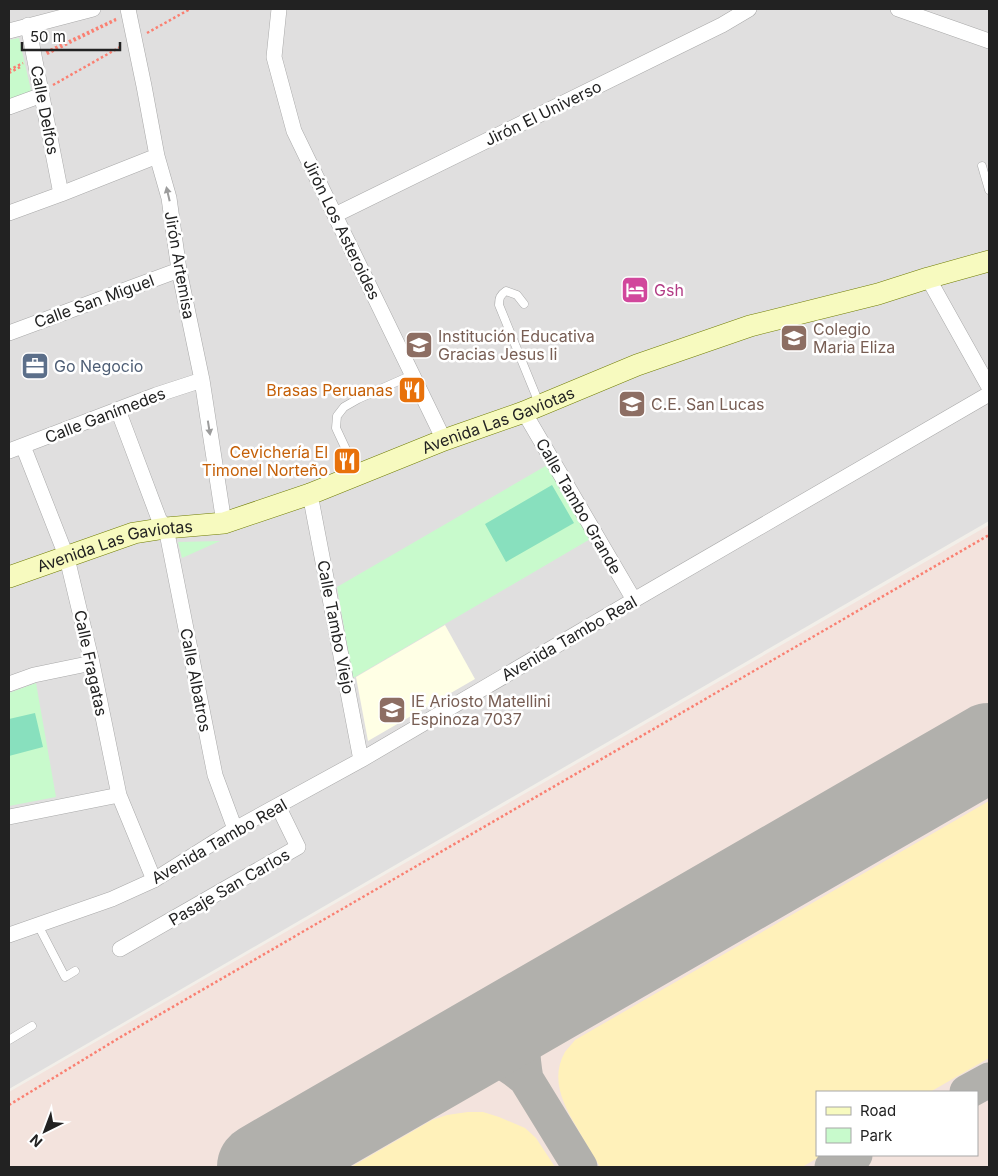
<svg xmlns="http://www.w3.org/2000/svg" width="998" height="1176" viewBox="0 0 998 1176" font-family="Inter,sans-serif">
<style>
.residential{fill:#e0dfdf}
.education{fill:#ffffe5}
.military{fill:#f3e3dd;fill-rule:evenodd}
.sand{fill:#fff1ba}
.park{fill:#c8facc}
.pitch{fill:#88e0be}
.lines{fill:none;stroke-linecap:round;stroke-linejoin:round}
.taxiway{stroke:#b1b0ac;stroke-width:35}
.runway{stroke:#b1b0ac;stroke-width:88}
.lane-casing{stroke:#a9a9a9;stroke-width:9}
.street-casing{stroke:#a9a9a9;stroke-width:16}
.secondary-casing{stroke:#707d05;stroke-width:22}
.path{stroke:#fa8072;stroke-width:2.5;stroke-dasharray:2.5 2.5;stroke-linecap:butt}
.lane{stroke:#fff;stroke-width:8}
.street{stroke:#fff;stroke-width:15}
.secondary{stroke:#f7fabf;stroke-width:21}
.oneway{fill:#9c9c9c}
.labels{text-anchor:middle;dominant-baseline:central;stroke-width:5;stroke-linejoin:round;paint-order:stroke}
.street-label{font-size:16px;fill:#222;stroke:#fff}
.hotel-label{font-size:16px;fill:#b23c85;stroke:#fff;text-anchor:start}
.education-label{font-size:16px;fill:#785e54;stroke:#fff;text-anchor:start}
.service-label{font-size:16px;fill:#4e5e75;stroke:#fff;text-anchor:start}
.food-label{font-size:16px;fill:#c56008;stroke:#fff;text-anchor:end}
</style>
<rect width="100%" height="100%" fill="#f2efe9"/>
<path class="residential" d="M9,9h980v512l-980,568z"/>
<path class="education" d="M445,625l30,54 -107,62 -12,-64z"/>
<path class="military" d="M989,525v642h-980v-75zM817,1092h160v63h-160z"/>
<path class="sand" d="M989,801v257l-59,34h-113v63h6l-21,12h-202c-8,-13 -16,-27 -24,-41 -13,-22 -26,-48 -11,-74 3,-4 7,-8 10,-12z
M468,1112h15l16,5 26,11 11,10 19,29h-204l81,-47 15,-5z"/>
<path class="park" d="M19,38l14,61 -24,8v-67z
M549,464l43,74 -239,140 -16,-91z
M220,541l-38,17 -4,-16z
M36,683l20,114 -47,9v-113z"/>
<path class="pitch" d="M552,485l22,38 -68,39 -21,-38z
M35,713l8,34 -34,9v-37z"/>
<g class="lines">
<path class="taxiway" d="M462,1052c26,0 44,10 64,27l54,88
M526,1079c-2,-12 -4,-25 -3,-37 2,-13 18,-30 26,-40
M967,1092l22,-12
M832,1167l23,-12"/>
<path class="runway" d="M261,1167l728,-420"/>
<g class="lane-casing">
<path id="lane" d="M982,166l7,24
M524,304l-7,-9 -11,-4c-6,4 -7,7 -7,14l40,98
M357,473l-21,-45 1,-12 7,-9 14,-8 54,-24
M38,925l27,52 10,-6
M9,1040l23,-14"/>
</g>
<g class="street-casing">
<path id="street" d="M128,9l16,77 13,70 12,42 10,72 23,110 22,143
M279,9l-5,48 20,74 150,309
M898,9l91,32
M28,25l33,169
M9,31l84,-22
M9,107l33,-12
M9,213l52,-19 96,-38
M335,215l336,-165 51,-25 27,-16
M928,278l61,109
M9,333l170,-63
M118,410l41,109 7,9 49,247 20,54
M524,412l110,188
M23,446l44,112 25,105 27,132 35,85
M9,451l147,-56 46,-15
M310,494l51,266
M9,684l25,-9 58,-12
M9,817l110,-22
M9,935l103,-36 42,-19 81,-51 126,-69 273,-160 355,-206
M120,949l178,-102 -20,-41"/>
</g>
<g class="secondary-casing">
<g id="secondary">
<path id="s1" d="M9,577l125,-44 32,-5 58,-5 86,-29 134,-54 80,-28 113,-47 113,-39 128,-32 50,-16 61,-17"/>
</g>
</g>
<path class="path" d="M147,33l43,-24
M46,52l70,-33
M47,54l69,-34
M9,70l14,-7
M9,73l13,-7
M53,85l69,-39
M9,1105l110,-67 870,-503"/>
<use href="#lane" class="lane"/>
<use href="#street" class="street"/>
<use href="#secondary" class="secondary"/>
</g>
<defs><path id="oneway-solid" d="M-6-.8H1V-3.2L6.5 0L1 3.2V.8H-6Z" transform="scale(1.25)"/></defs>
<g class="oneway">
<use href="#oneway-solid" transform="translate(168 194) rotate(-103)"/>
<use href="#oneway-solid" transform="translate(209 428) rotate(81)"/>
</g>
<defs>
<g id="hotel-square" transform="scale(1.4375)"><rect x="-9" y="-9" width="18" height="18" rx="4" fill="#d1479c" stroke="#fff"/><path d="M-6-4.5h1.5V1H6V5H4.5V3h-9V5H-6ZM-4 0a1.8 1.8 0 1 1 3.6 0ZM.5 0V-2.5h3Q6-2.5 6 0Z" fill="#fff"/></g>
<g id="school-square" transform="scale(1.4375)"><rect x="-9" y="-9" width="18" height="18" rx="4" fill="#8d6e63" stroke="#fff"/><path d="M0-5L7-2L0 1L-7-2ZM-4 1L0 2.5L4 1V4Q0 6-4 4Z" fill="#fff"/></g>
<g id="office-square" transform="scale(1.4375)"><rect x="-9" y="-9" width="18" height="18" rx="4" fill="#5c6f8a" stroke="#fff"/><path d="M-6-3h4V-5.5h4V-3h4V5H-6ZM-1-4.5V-3h2v-1.5ZM-6 0V1H6V0Z" fill="#fff"/></g>
<g id="restaurant-square" transform="scale(1.4375)"><rect x="-9" y="-9" width="18" height="18" rx="4" fill="#e8710a" stroke="#fff"/><path d="M-5-6h1v4h1v-4h1v4h1v-4h1v5L-1.5 .5V6h-2V.5L-5-1ZM5-6V6H3V1.5H1.5Q1.5-4 5-6Z" fill="#fff"/></g>
<g id="university-square" transform="scale(1.4375)"><rect x="-9" y="-9" width="18" height="18" rx="4" fill="#8d6e63" stroke="#fff"/><path d="M0-5L7-2L0 1L-7-2ZM-4 1L0 2.5L4 1V4Q0 6-4 4Z" fill="#fff"/></g>
</defs>
<g fill-rule="evenodd">
<use href="#hotel-square" x="635" y="290"/>
<use href="#school-square" x="794" y="338"/>
<use href="#school-square" x="419" y="345"/>
<use href="#office-square" x="35" y="366"/>
<use href="#restaurant-square" x="412" y="390"/>
<use href="#university-square" x="632" y="404"/>
<use href="#restaurant-square" x="347" y="461"/>
<use href="#school-square" x="392" y="710"/>
</g>
<g class="labels">
<g class="street-label">
<text transform="translate(45 110) rotate(79)">Calle Delfos</text>
<text transform="translate(543 113) rotate(-26)">Jirón El Universo</text>
<text transform="translate(342 229) rotate(64)">Jirón Los Asteroides</text>
<text transform="translate(180 265) rotate(80)">Jirón Artemisa</text>
<text transform="translate(94 301) rotate(-20)">Calle San Miguel</text>
<text transform="translate(105 415) rotate(-21)">Calle Ganímedes</text>
<text stroke="none"><textPath href="#s1" startOffset="516">Avenida Las Gaviotas</textPath></text>
<text transform="translate(579 506) rotate(60)">Calle Tambo Grande</text>
<text stroke="none"><textPath href="#s1" startOffset="111">Avenida Las Gaviotas</textPath></text>
<text transform="translate(336 627) rotate(79)">Calle Tambo Viejo</text>
<text transform="translate(569 638) rotate(-30)">Avenida Tambo Real</text>
<text transform="translate(91 663) rotate(78)">Calle Fragatas</text>
<text transform="translate(196 680) rotate(79)">Calle Albatros</text>
<text transform="translate(219 841) rotate(-30)">Avenida Tambo Real</text>
<text transform="translate(229 887) rotate(-30)">Pasaje San Carlos</text>
</g>
<g class="hotel-label">
<text x="654" y="290">Gsh</text>
</g>
<g class="education-label">
<text x="813" y="329">Colegio<tspan x="813" dy="18">Maria Eliza</tspan></text>
<text x="438" y="336">Institución Educativa<tspan x="438" dy="18">Gracias Jesus Ii</tspan></text>
<text x="651" y="404">C.E. San Lucas</text>
<text x="411" y="701">IE Ariosto Matellini<tspan x="411" dy="18">Espinoza 7037</tspan></text>
</g>
<g class="service-label">
<text x="54" y="366">Go Negocio</text>
</g>
<g class="food-label">
<text x="393" y="390">Brasas Peruanas</text>
<text x="328" y="452">Cevichería El<tspan x="328" dy="18">Timonel Norteño</tspan></text>
</g>
</g>
<rect width="998" height="1176" fill="none" stroke="#222222" stroke-width="20"/>
<rect x="816" y="1091" width="162" height="65" fill="#ffffff" stroke="#a7a7a7"/>
<rect x="826" y="1107" width="25" height="8" fill="#f7fabf" stroke="#a7a7a7"/>
<text x="860" y="1116" font-size="15" fill="#222222">Road</text>
<rect x="826" y="1128" width="25" height="15" fill="#c8facc" stroke="#a7a7a7"/>
<text x="860" y="1141" font-size="15" fill="#222222">Park</text>
<g transform="translate(45 1131) rotate(222)" stroke="#ffffff" stroke-width="4" paint-order="stroke">
<path d="M0-4L9 19L0 12L-9 19Z" fill="#222222"/>
<text y="-8" font-size="14" font-weight="bold" text-anchor="middle" fill="#222222">N</text>
</g>
<path d="M22 42v8h98v-8" fill="none" stroke="#222222" stroke-width="2.5"/>
<text x="30" y="42" font-size="15" fill="#222222" stroke="#ffffff" stroke-width="4" paint-order="stroke">50 m</text>
</svg>
